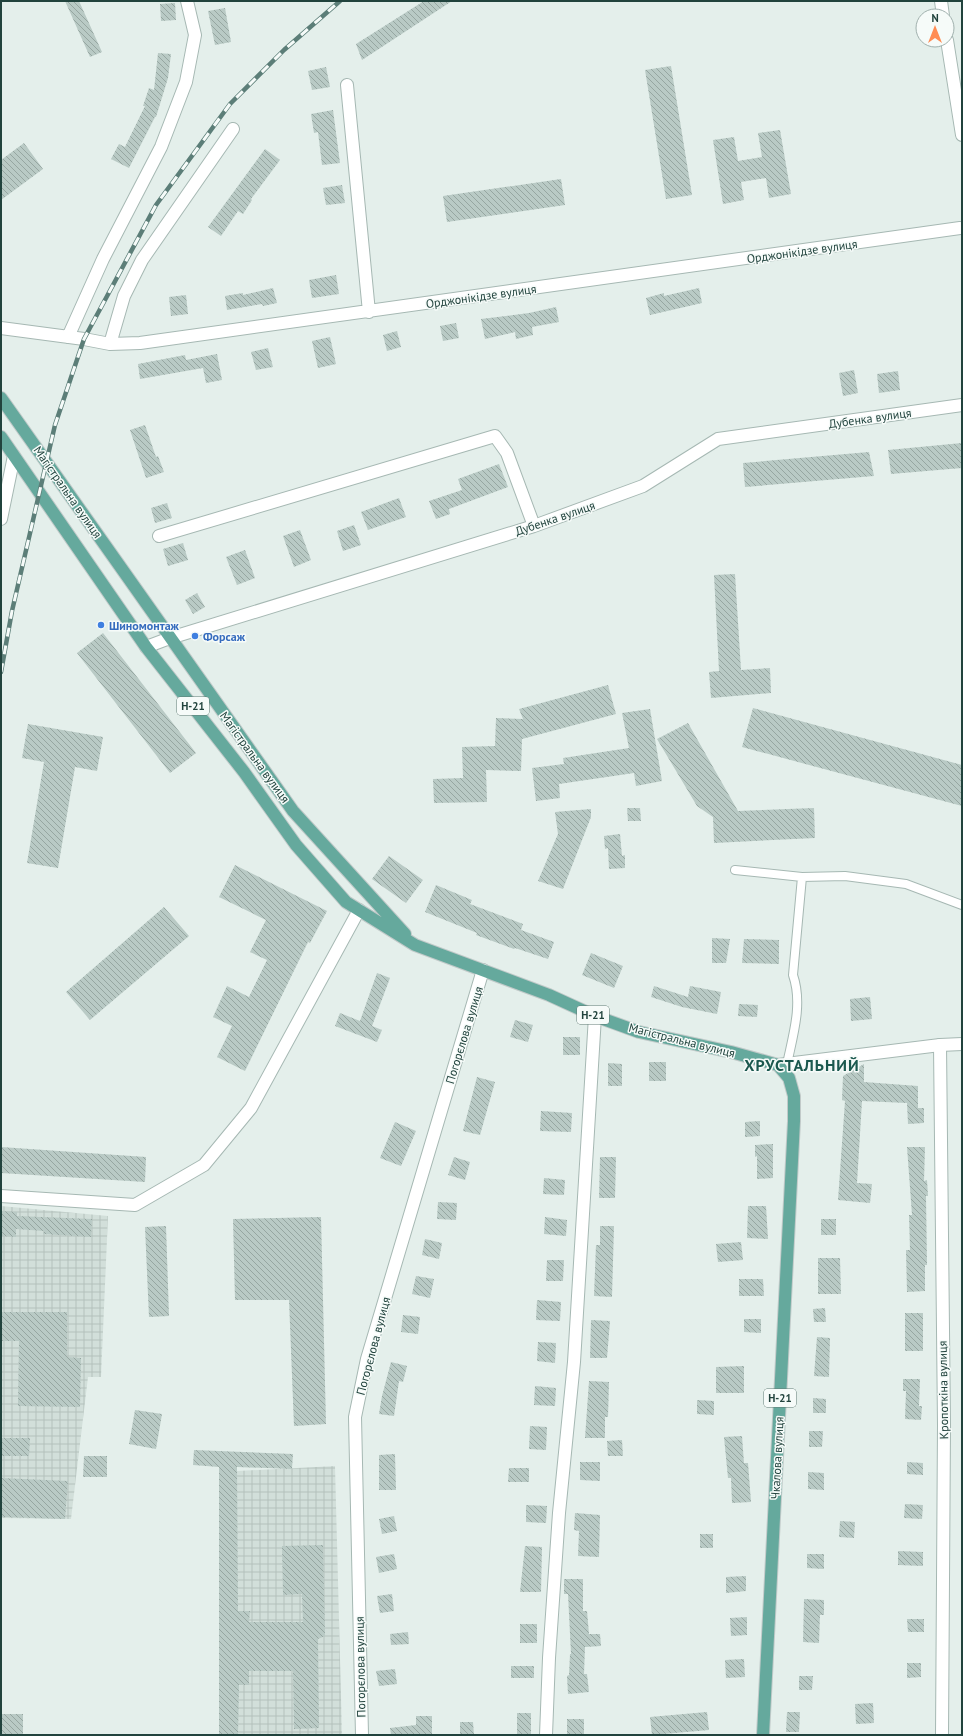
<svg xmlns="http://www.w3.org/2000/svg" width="963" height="1736" viewBox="0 0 963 1736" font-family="'PT Sans',sans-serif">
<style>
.industrial{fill:url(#industrial-grid)}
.building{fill:url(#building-back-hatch)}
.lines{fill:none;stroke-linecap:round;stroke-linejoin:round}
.service-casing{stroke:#a6b8b3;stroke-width:10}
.minor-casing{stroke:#a6b8b3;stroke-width:14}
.tertiary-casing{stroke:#a6b8b3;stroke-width:14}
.primary-casing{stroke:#c1cac9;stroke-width:14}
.service{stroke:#fff;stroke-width:8}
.minor{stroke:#fff;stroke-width:12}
.tertiary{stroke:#fff;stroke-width:12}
.primary{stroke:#65a99d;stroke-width:12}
.rail-casing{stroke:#5c7e78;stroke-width:4.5}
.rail{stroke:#f6fbf9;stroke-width:3;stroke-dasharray:9;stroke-linecap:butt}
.shop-dot{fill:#3f7fe0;stroke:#f6fbf9;stroke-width:1.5}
.labels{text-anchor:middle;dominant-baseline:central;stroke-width:3;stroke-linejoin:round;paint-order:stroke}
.shield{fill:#f6fbf9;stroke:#617a75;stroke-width:1}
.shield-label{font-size:11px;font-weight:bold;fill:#21433d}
.street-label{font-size:12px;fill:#21433d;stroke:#f6fbf9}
.shop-label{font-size:12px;font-weight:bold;fill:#366cbe;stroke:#f6fbf9;text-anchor:start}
.district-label{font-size:16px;font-weight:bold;letter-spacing:1px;fill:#1b584e;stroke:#f6fbf9}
</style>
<defs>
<pattern id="industrial-grid" width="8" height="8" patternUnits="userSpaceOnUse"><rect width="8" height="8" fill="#d2dfda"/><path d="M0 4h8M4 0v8" fill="none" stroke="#b4c1bc"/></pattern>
<pattern id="building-back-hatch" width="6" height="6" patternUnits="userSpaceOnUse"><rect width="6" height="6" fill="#b9cac5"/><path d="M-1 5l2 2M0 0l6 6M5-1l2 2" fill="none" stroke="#96a6a1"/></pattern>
</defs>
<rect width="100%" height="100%" fill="#e4efeb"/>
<path class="industrial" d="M1,1206l107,10 -7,161h-13l-17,142 -70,-1z
M335,1466l7,269h-123v-263z"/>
<path class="building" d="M65,1h14l23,51 -12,5z
M424,1h28l-90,59 -6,-16z
M175,3l1,17 -15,1 -1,-17z
M225,8l6,34 -16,3 -7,-34z
M158,53l13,1 -3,24 -12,39h-1l-26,51 -18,-9 8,-15 6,3 20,-41h-2l6,-18 5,2z
M671,66l21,129 -26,4 -21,-129z
M326,67l4,20 -18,3 -4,-19z
M333,110l7,53 -18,2 -4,-33 -4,1 -3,-19z
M780,130l11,64 -22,4 -3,-20 -25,4 3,18 -21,4 -10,-64 21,-3 4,24 24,-4 -4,-24z
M24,143l19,26 -42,31v-40z
M265,149l15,11 -29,39 1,1 -9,14 -5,-3 -17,25 -13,-9z
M561,179l4,26 -118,17 -4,-26z
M342,185l3,18 -19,2 -3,-17z
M336,275l3,19 -27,4 -3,-18z
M273,288l4,15 -14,3 -1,-2 -35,6 -2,-14 18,-3v2z
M699,288l3,15 -52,12 -4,-17 18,-5v3z
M186,295l2,19 -17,2 -2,-19z
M556,307l3,15 -27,5 1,8 -17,4 -1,-7 -30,7 -4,-20 48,-6z
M456,323l3,15 -16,3 -3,-15z
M397,331l4,16 -14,4 -4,-16z
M330,337l6,27 -18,4 -6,-27z
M268,348l5,19 -17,3 -5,-18z
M217,354l5,26 -16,3 -3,-15 -63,11 -2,-15 47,-9 1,5z
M854,370l4,23 -15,3 -4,-23z
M898,371l2,19 -21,3 -2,-19z
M145,425l11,32 2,-1 6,16 -18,6 -16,-48z
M962,443v25l-71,6 -3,-24z
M869,452l5,24 -129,11 -2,-24z
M499,464l9,23 -59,22 1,5 -14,5 -7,-18 33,-11 -4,-11z
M399,498l7,19 -38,13 -7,-18z
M167,503l5,15 -17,5 -4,-15z
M354,525l7,20 -18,6 -6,-20z
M300,530l11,30 -17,7 -11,-31z
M183,543l5,17 -20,6 -5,-17z
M245,550l10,28 -18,7 -11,-28z
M735,574l6,96 29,-2 1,25 -60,5 -2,-26 10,-1 -5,-96z
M197,593l8,14 -12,7 -8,-14z
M103,633l93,120 -26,20 -93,-120z
M608,685l8,29 -94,25 -1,32 -35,-1 1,32 -53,1 -1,-24 30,-1 -1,-31 33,-1 1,-28 27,1 -4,-10z
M753,708l209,57v41l-220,-59z
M650,709l12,72 -26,5 -2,-13 -75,11 1,14 -24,3 -4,-33 32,-4 -1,-6 66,-10 -7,-35z
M688,723l50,88 76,-3 1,30 -101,5 -1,-26 -16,-11 -40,-67z
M28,724l75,13 -6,34 -22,-4 -17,101 -31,-5 17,-101 -22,-4z
M627,808h13l1,13h-13z
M591,809v8l-28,72 -25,-8 20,-47 -3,-22z
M620,834l2,22 3,-1v13l-16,1 -1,-21 -3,1 -1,-13z
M389,856l34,24 -17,23 -34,-24z
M235,865l92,46 -17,32 -2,-1 -63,129 -28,-14 15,-31 -19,-9 14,-31 22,11 18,-37 -17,-8 16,-32 -47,-23z
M436,885l36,15 -2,4 53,20 -2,6 33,12 -6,17 -33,-11 -1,1 -38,-14 1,-2 -52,-21z
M164,907l25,29 -99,84 -24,-28z
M712,938l18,1 -4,24h-14z
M744,939l35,1v24l-37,-1z
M591,953l32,13 -9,22 -32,-13z
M377,973l13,5 -18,48 10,4 -5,12 -42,-16 5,-13 20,8z
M654,986l34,11 2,-11 31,6 -4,22 -35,-7 -31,-10z
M870,997l2,22 -21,2 -1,-22z
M739,1004l19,1 -1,12 -19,-1z
M515,1020l18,5 -5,17 -18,-5z
M563,1037h17v18h-17z
M649,1062h17v19h-17z
M608,1063l14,1v22h-14z
M864,1064v18l54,4v22h6v15l-16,1 -1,-21 -45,-2 -5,82 15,1 -2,19 -32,-3 7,-99 -3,-1 1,-24z
M477,1077l18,5 -15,53 -17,-4z
M541,1111l31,2 -1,19 -31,-1z
M760,1121v15l-15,1v-15z
M395,1122l21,9 -15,35 -21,-8z
M773,1144v34l-16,1v-23l-2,1v-12z
M1,1147l145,10 -1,25 -144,-9z
M907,1147h18l-1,34 3,-1 1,16h-2l1,69h-2v26l-18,1 -1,-42h4l-1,-35h3z
M454,1157l16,5 -5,18 -17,-5z
M600,1157h16l-1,41h-16z
M544,1178l21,2 -1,15 -21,-1z
M438,1202l19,1 -1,17 -19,-1z
M748,1206h18l2,33 -21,-1z
M1,1211l16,1v4l75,3 -1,18 -48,-3 1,-3 -28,-2v8l-15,-1z
M321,1217l5,207 -32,2 -5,-126h-54l-2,-81z
M545,1217l22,3 -1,16 -22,-2z
M821,1219h15v16h-15z
M166,1226l3,90 -20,1 -4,-90z
M600,1226h14l-2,71 -18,-1 2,-51h4z
M425,1239l17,4 -3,16 -17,-4z
M741,1242l2,18 -25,2 -2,-18z
M818,1258h22l1,36h-23z
M547,1260h17l-1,21h-17z
M416,1276l18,3 -4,19 -18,-4z
M739,1279h24l1,17h-25z
M537,1300l24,2 -1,19 -24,-1z
M825,1308l1,14h-12l-1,-13z
M1,1312h66v45l14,1 -1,49 -62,-1 1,-65h-18z
M905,1313h18v38h-18z
M403,1315l17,2 -2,17 -17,-2z
M744,1319h17v14l-17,-1z
M591,1320l19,1 -3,37h-17z
M817,1337l13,1 -1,39 -15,-1z
M538,1342l18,1 -1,20 -18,-2z
M391,1362l16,4 -4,16 -4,-1 -5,35 -15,-2 3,-18z
M744,1366v27h-28v-26z
M903,1379h17l-1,27h3l-1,14 -16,-1 1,-28h-3z
M589,1381l20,1 -1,35h-3v21h-20z
M535,1386l21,2 -1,18 -21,-1z
M813,1398l13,1v14h-13z
M697,1400l17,1v14l-17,-1z
M135,1410l27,4 -6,35 -27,-5z
M530,1426l17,1 -1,23 -17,-1z
M809,1431h14l-1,16h-13z
M742,1436l2,27h4l3,39 -19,1 -1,-25h-3l-4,-41z
M1,1438h29l-1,18h-28z
M622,1440l1,16h-15l-1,-15z
M194,1450l99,4 -1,15 -55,-2 1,144h12l-1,11h54l-1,-28 -19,1 -1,-49 41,-1 2,91 -7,3 1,89 -25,1 -1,-58h-44v14h-10l-1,50h-19v-268l-26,-2z
M395,1454l1,36h-17v-35z
M84,1456h23v21h-24z
M580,1462h20v19l-20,-1z
M907,1462l16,1v12l-16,-1z
M509,1468h20v14h-21z
M808,1472l16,1v17l-16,-1z
M1,1478l67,3 -3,38 -64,-2z
M905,1504l18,1 -1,14 -18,-1z
M526,1505l21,1 -1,17 -20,-1z
M575,1513l25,2 -1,42 -21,-1 1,-25 -5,-1z
M394,1516l3,15 -15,3 -3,-15z
M840,1521l15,1 -1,16 -15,-1z
M700,1534h13v14h-13z
M525,1546l17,1 -1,45h-21z
M898,1551l25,1v14l-25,-1z
M394,1554l3,15 -18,4 -3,-16z
M807,1554h17v15l-17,-1z
M746,1576v15l-20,2v-16z
M564,1579h19v32h4l2,23h11l1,12 -16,1 -1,27h3l2,18 -21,2 -1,-18 2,-1 1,-21h1l-3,-60h-4z
M392,1594l2,17 -14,2 -3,-17z
M804,1599l20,1v15h-4l-1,28 -16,-1z
M747,1617v18l-16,1 -1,-18z
M907,1619h17v13h-16z
M520,1624h17v19h-17z
M408,1632l1,12 -18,1 -1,-11z
M744,1659l1,18 -19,1 -1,-18z
M907,1663h14v14l-14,1z
M511,1666h23v12h-23z
M395,1669l2,15 -18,2 -3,-15z
M799,1676h14l-1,14h-13z
M873,1703l1,20 -18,1 -1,-20z
M707,1712l2,18 -57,5 -2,-18z
M787,1712h13l-1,20h-13z
M517,1713h14v22h-14z
M1,1714h22v21h-22z
M416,1716h16v19h-41l-1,-7 26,-3z
M567,1719h17v16h-17z
M460,1722h13l1,13h-14z"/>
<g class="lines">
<g class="service-casing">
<path id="service" d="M735,870l67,7 43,-1 61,8 56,21
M787,1064c6,-29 16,-60 6,-89l9,-98"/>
</g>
<g class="minor-casing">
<path id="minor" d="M941,1l2,15
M947,40l15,95
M347,85l22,227
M1,328l83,11 26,5 30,-1 820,-115
M68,337l35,-78 58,-112 25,-65 9,-47 -8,-34
M110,344l14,-48 18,-36 91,-131
M1,519l13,-63
M159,536l336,-100 12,17 27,73
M146,647l24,-9 364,-112 109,-40 75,-47 244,-34
M940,1045l4,380 -2,310
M1,1196l134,9 69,-40 47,-57 108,-198
M362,1735l-7,-318 12,-58 116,-389
M546,1735l3,-77 10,-145 15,-151 21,-346"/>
</g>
<g class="tertiary-casing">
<path id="tertiary" d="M778,1065l162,-20 22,-1"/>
</g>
<g class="primary-casing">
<path id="primary" d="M1,398l292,413 112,123
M1,437l145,210 98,125 52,73 50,57 69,43 134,50 46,21 44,16 92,20 47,13 11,13 5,18v25l-31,614"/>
</g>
<use href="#service" class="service"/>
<use href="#minor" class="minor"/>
<use href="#tertiary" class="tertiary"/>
<use href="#primary" class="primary"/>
<g class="rail-casing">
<path id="rail" d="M1,672l11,-61 43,-186 29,-86 72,-134 74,-101 54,-54 56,-49"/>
</g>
<use href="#rail" class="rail"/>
</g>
<g class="shop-dot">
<circle cx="101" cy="625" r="4"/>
<circle cx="195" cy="636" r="4"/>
</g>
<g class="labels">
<g class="shield">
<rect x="177" y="697" width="32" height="18" rx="3"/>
<rect x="577" y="1006" width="32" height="18" rx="3"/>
<rect x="764" y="1389" width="32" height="18" rx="3"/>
</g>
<g class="shield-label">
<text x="193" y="706">Н-21</text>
<text x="593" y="1015">Н-21</text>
<text x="780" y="1398">Н-21</text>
</g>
<g class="street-label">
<text transform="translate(802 251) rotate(-8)">Орджонікідзе вулиця</text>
<text transform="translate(481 296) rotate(-8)">Орджонікідзе вулиця</text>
<text transform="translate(870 418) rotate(-8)">Дубенка вулиця</text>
<text transform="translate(68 492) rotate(55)">Магістральна вулиця</text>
<text transform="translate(555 518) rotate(-19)">Дубенка вулиця</text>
<text transform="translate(255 757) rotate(54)">Магістральна вулиця</text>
<text transform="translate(464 1035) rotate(-73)">Погорєлова вулиця</text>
<text transform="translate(682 1040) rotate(14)">Магістральна вулиця</text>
<text transform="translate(373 1346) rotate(-75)">Погорєлова вулиця</text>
<text transform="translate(943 1390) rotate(-91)">Кропоткіна вулиця</text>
<text transform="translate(777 1458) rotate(-87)">Чкалова вулиця</text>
<text transform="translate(360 1667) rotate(-91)">Погорєлова вулиця</text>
</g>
<g class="shop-label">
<text x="109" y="625">Шиномонтаж</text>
<text x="203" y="636">Форсаж</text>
</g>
<g class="district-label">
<text x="802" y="1065">ХРУСТАЛЬНИЙ</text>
</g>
</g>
<rect width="963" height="1736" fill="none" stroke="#21433d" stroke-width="4"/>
<g transform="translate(935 28)"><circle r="19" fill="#f6fbf9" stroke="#a1b1ae"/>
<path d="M0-3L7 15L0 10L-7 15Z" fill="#ff8c53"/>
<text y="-6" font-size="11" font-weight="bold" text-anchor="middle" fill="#21433d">N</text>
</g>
</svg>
